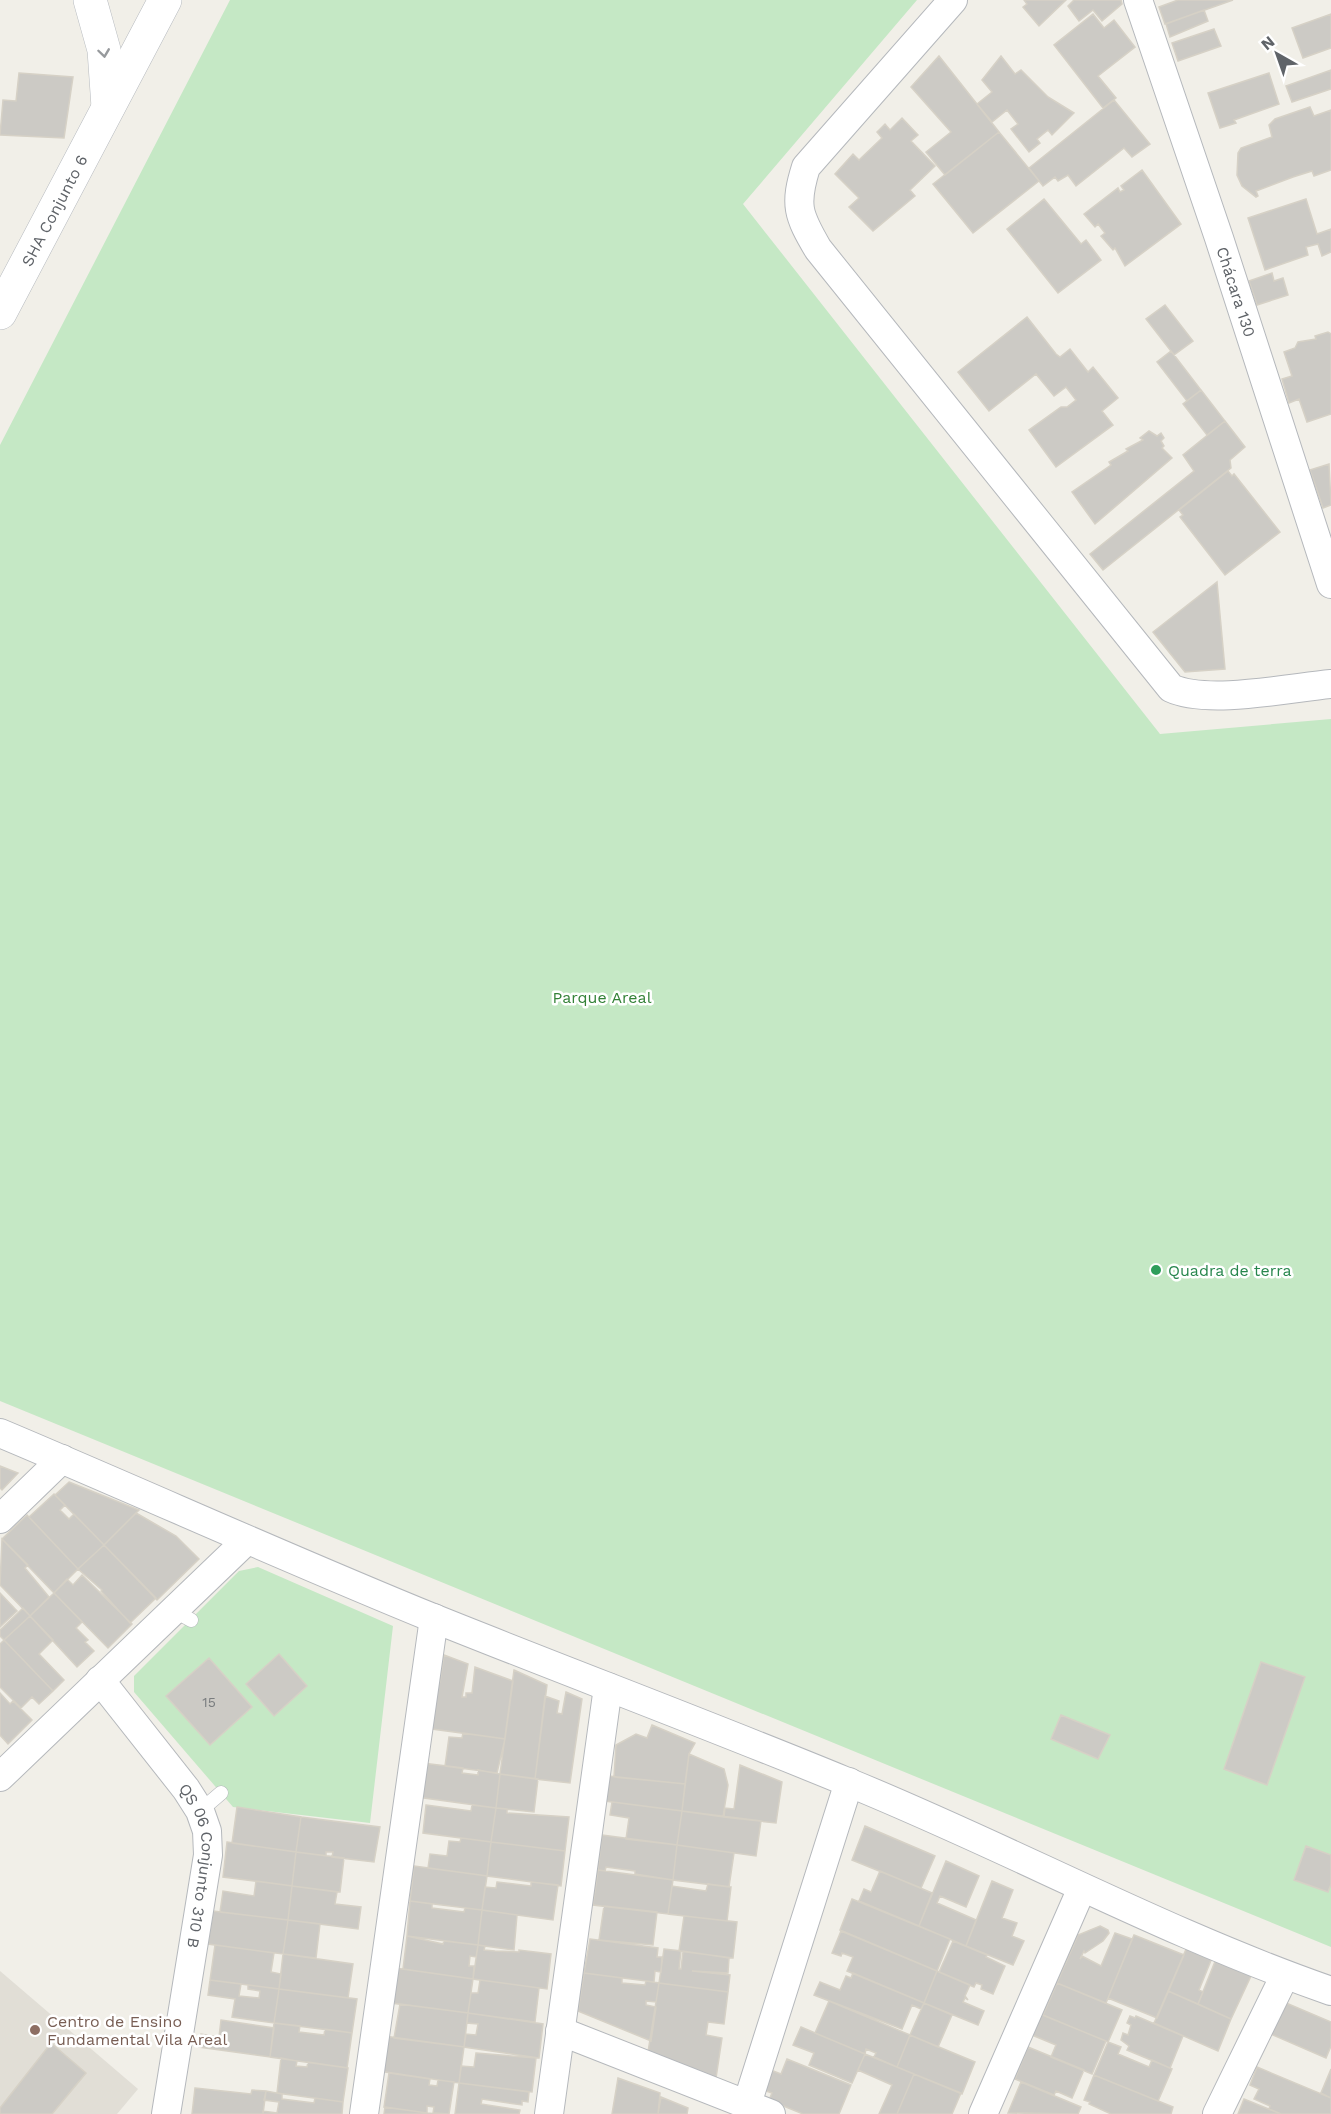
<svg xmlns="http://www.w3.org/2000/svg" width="1331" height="2114" viewBox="0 0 1331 2114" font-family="'Work Sans',sans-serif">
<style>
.education{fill:#e1ded6}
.green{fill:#c5e8c5}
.building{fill:#cccac5;stroke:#d6d1c6;stroke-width:1.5}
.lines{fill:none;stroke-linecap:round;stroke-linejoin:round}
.lane-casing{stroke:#b5b8bc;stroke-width:15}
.street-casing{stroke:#b5b8bc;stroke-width:30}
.secondary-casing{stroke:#b6babf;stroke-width:34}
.lane{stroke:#fff;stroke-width:14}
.street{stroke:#fff;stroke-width:28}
.secondary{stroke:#fff;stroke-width:33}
.oneway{stroke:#979a9d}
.leisure-dot{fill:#2e9e5b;stroke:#fff;stroke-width:2}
.education-dot{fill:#8d6e63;stroke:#fff;stroke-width:2}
.labels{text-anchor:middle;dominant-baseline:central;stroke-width:5;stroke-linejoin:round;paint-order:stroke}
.number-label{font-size:14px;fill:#7a7d7f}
.street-label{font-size:16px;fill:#5f6368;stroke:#fff}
.park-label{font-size:16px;fill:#348238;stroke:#fff}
.leisure-label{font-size:16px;fill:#27864d;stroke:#fff;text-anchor:start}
.education-label{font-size:16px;fill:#785e54;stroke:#fff;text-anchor:start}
</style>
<rect width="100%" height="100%" fill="#f1efe8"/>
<path class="education" d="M0,1971l138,118 -21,25h-117z"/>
<path class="green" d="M230,0h687l-174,204 417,530 171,-15v1228l-1331,-546v-956z
M258,1567l135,59 -23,197 -137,-16 -99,-115v-16l105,-105z"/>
<path class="building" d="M1024,0h42l-27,26 -16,-19 4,-3z
M1074,0h47l1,4 -20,17 -9,-11 -14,11 -11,-15z
M1178,0h55l-68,24 -6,-17z
M1204,10l4,11 -38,16 -4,-13z
M1093,14l11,14 10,-8 21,27 -37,29 18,22 -13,10 -49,-63z
M1331,14v34l-28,10 -11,-30z
M1214,29l7,17 -43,15 -6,-18z
M939,56l60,76 -54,43 -19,-23 25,-20 -40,-45z
M1001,56l14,18 6,-4 27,27 26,16 -22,22 -4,-5 -11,9 3,4 -11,9 -18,-23 7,-5 -11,-14 -15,12 -15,-18 15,-12 -10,-12z
M1331,70v19l-39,13 -6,-16z
M19,73l54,4 -9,61 -64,-3 3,-35 13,1z
M1269,73l10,31 -45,16 2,3 -16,5 -12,-35z
M1114,100l36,44 -18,13 -8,-9 -48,38 -8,-11 -10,6 -3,-4 -12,9 -14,-18z
M1310,107l4,9 17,-6v60l-17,6 -2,-5 -19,6 -37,14 2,5 -2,1 -14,-11 -5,-11 1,-22 3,-5 31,-11 -3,-12 6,-6z
M902,118l16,17 -7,6 24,25 -25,24 5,6 -42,35 -24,-24 10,-9 -24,-24 18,-20 6,6 23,-22 -5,-6 8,-8 5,6z
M999,132l40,49 -66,52 -40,-49z
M1142,170l39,54 -56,42 -10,-18 -2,2 -12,-14 4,-3 -7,-9 -3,3 -11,-13 34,-26 2,4 4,-2 -3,-4z
M1044,199l37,45 5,-4 15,20 -43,33 -51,-64z
M1306,199l11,35 14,-5v23l-9,4 -4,-12 -12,3 2,8 -43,15 -17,-52z
M1272,273l2,8 9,-3 5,17 -31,10 -8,-24z
M1165,305l28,36 -19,14 -28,-36z
M1027,317l29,37 4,3 10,-8 18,23 5,-5 25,31 -16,13 11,14 -57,42 -27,-37 32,-23h6l9,-7 -10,-13 -12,9 -18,-22 -47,37 -31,-39z
M1328,332l3,2v80l-24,8 -8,-23 -10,4 -7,-24 10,-3 -8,-24 11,-4 3,-6 18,-3 -1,-3z
M1171,351l30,39 -14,11 -30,-39z
M1201,390l24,31 -18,14 -24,-31z
M1225,421l20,26 -15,13 1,8 -128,102 -13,-16 104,-83 -11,-16z
M1149,431l8,5 4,-3 3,5 -3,3 3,5 -2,2 10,10 -77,66 -23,-32 39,-27 -2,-3 19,-11 -2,-2 17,-9 -3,-2z
M1329,464l2,41 -8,3 -13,-38z
M1228,471l4,5 2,-2 46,58 -55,43 -45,-58 3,-2 -4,-5z
M1217,582l8,87 -40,3 -32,-40z
M0,1466l18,7 -16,17 -2,-2z
M69,1482l70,28 -35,35 -49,-50z
M54,1494l11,11 -5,5 9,9 5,-5 30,31 -26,24 -49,-52z
M136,1513l40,23 23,23 -42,41 -53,-55z
M27,1515l51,54 -24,24 -52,-54z
M2,1539l26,26 -3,3 24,29 -19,19 -30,-31z
M104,1545l52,53 -26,25 -29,-32 1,-1 -24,-21z
M82,1575l50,49 -24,24 -54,-55 13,-14 6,6z
M0,1593l17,18 -17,16z
M54,1593l28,29 -6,6 12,12 -3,2 9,9 -17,16 -47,-51z
M23,1608l7,8 -26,24 -4,-4v-6z
M30,1616l23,24 -14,14 25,26 -11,11 -49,-51z
M4,1640l49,51 -14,13 -7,-7 -11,11 -21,-21v-43z
M279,1654l28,32 -33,30 -28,-32z
M444,1655l24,9 -6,33h4v-4h6l3,-26 38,14 -8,58 -73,-10 -1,-48 9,1z
M209,1658l43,49 -42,38 -44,-49z
M1261,1662l44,15 -38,108 -43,-16z
M514,1670l33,15 -12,94 -35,-5z
M566,1692l16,7 -12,84 -35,-4 10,-83 14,5 -2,12 5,1z
M0,1693l10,11 3,-3 19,19 -24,24 -8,-9z
M1061,1715l49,20 -12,24 -47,-20z
M652,1725l43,18 -6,11 -4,30 -71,-7 2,-32 20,-11 11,4z
M463,1733l42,6 -8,34 -52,-7 4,-29 13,1z
M689,1754l35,15 4,16 -5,32 -41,-6z
M422,1763l41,5 -1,5 16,2v-5l22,4 -4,34 -79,-11z
M740,1765l42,17 -6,41 -52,-6 1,-9 9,1z
M500,1774l38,5 -4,33 -38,-4z
M608,1776l77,8 -3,27 -77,-10z
M612,1802l70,9 -5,34 -51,-6 3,-21 -19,-3z
M426,1805l45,6 1,-6 24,3 -5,34 -68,-9z
M237,1807l64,10 -5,35 -64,-9z
M496,1808l11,1v4l62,4 -4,34 -74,-9z
M682,1811l79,10 -5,35 -79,-11z
M301,1817l79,10 -6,35 -42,-5 1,-5h-7v4l-30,-4z
M865,1826l70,30 -14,32 -69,-28z
M602,1835l75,10 -4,35 -38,-6v-3l-29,-4 -1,4 -7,-1z
M461,1838l30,4 -4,34 -59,-8 2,-14 17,2 2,-15 11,1z
M227,1842l69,10 -4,34 -69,-9z
M491,1842l74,9 -4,35 -74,-10z
M677,1845l57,8 -5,34 -56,-7z
M1306,1846l25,9v29l-3,8 -34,-12z
M296,1852l48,6 -4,34 -48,-6z
M946,1861l33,15 -13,31 -26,-11 -3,7 39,17 -10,26 -47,-20z
M414,1866l73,10 -5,34 -72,-9z
M598,1870l75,10 -5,34 -75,-9z
M880,1871l52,22 -13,33 -60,-25 5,-12 7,3z
M256,1881l36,5 -4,34 -68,-8 3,-21 31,5z
M992,1881l21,9 -11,28 15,5 -5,13 12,5 -11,24 -47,-19z
M497,1882l34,4v-4l27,3 -5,35 -71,-10 3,-23 11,1z
M708,1884l23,3 -4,34 -59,-7 4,-28 34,5z
M292,1886l45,6 -2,12 26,3 -3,22 -70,-9z
M852,1899l98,40 -13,32 -97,-41z
M410,1901l22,3v4l32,4 1,-4 17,2 -4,35 -71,-9z
M604,1906l53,6 -4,33 -54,-5z
M482,1910l35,5 -3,35 -36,-5z
M213,1911l75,9 -5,34 -75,-10z
M684,1916l53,6 -4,36 -54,-7z
M288,1920l32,4 -4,34 -33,-4z
M1100,1926l8,4 1,3 -6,8 -18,12 -1,-2 -4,8 2,-3 19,10 14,-33 17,6 -26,64 -49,-20 21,-48z
M841,1931l96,40 -13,32 -77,-32 6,-14 -11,-4 -1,3 -9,-3z
M1134,1935l50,20 -27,63 -49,-20z
M407,1936l36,8 1,-3 34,4 -2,12 -6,-1 -1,10h5l-1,13 -70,-10z
M590,1939l68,9 -1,9h5l-1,15 -6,-1 -1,11 -70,-9z
M953,1941l34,14 -1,2 19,9 -12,28 -12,-5 1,-4 -6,-2 -2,4 -35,-15z
M215,1945l59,8 -3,19 10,2 -2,15 -69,-9z
M478,1945l7,1 -1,4 11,1 24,1v-2l32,4 -4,35 -74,-10z
M1187,1947l25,11 -13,32 4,2 -5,12 -30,-13z
M664,1949l17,2 -2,18h2l2,-18 46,7 -1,15 -36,-2 38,4 -2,17 -69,-9z
M283,1954l70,10 -5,34 -69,-9z
M1216,1959l36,15 -21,45 -33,-15z
M395,1968l78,11 -5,34 -77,-10z
M937,1971l33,14 -5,11 3,4 -3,-2 -2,4 21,9 -6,14 -54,-22z
M584,1973l38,5v5l23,2 1,-4 13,2 -3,19 -10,-1v4l10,2 -5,34 -73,-30z
M853,1973l71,30 -3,6 -9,-4 -10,24 -88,-34 6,-13 20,8 6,-14 5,2z
M210,1980l31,4 -2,12 20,2 1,-7 -12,-2v-4l31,4 -5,34 -42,-6 3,-18 -27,-4z
M480,1980l59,8 -4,34 -67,-9 3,-20h7z
M659,1983l69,9 -4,32 -16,-2 -2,13 16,3 -6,40 -68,-26z
M1057,1983l65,27 -14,32 -65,-27z
M279,1989l78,10 -5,34 -78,-10z
M1168,1991l63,28 -13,32 -64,-28z
M1279,2000l52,22v24l-5,12 -60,-26z
M829,2001l81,34 -13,32 -23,-10 2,-4 -10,-4 -1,5 -50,-21z
M924,2003l28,12 -14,32 -28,-12z
M400,2004l68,9 -4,34 -70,-9z
M468,2013l75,11 -4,34 -75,-11 2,-13 10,1 2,-11 -11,-1z
M1040,2014l66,27 -14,33 -41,-17 5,-12 -24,-10z
M1130,2016l5,2 1,-2 47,20 -13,32 -43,-18 2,-4 -8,-6 2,-7 5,2 3,-10 -4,-2z
M221,2020l53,8 -4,29 -71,-10 2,-13 18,3z
M274,2023l26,3 -1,6 25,3 1,-6 27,4 -5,35 -77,-11z
M801,2027l64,27 -13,29 -43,-18 5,-12 -21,-8z
M910,2035l65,27 -13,32 -65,-27z
M384,2036l80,11 -5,36 -80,-12z
M1108,2042l13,5 -3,7 31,13 3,-7 20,9 -14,32 -64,-26z
M51,2043l35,30 -34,41h-52v-6z
M1028,2047l56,23 -12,28 -16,-7 -2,4 -39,-16z
M476,2053l60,5 -4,34 -73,-9 2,-17 13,1z
M865,2054l49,20 -17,40h-18l13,-29 -34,-15z
M281,2058l16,3 -1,5 11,1 1,-5 40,6 -5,34 -66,-9z
M787,2059l64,26 -12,29h-36l-34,-14 3,-7 -9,-3 5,-21 13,5z
M1257,2067l74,31v16h-50l-12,-5 1,-3 -16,-7 5,-10 -9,-4z
M1331,2069v29l-10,-5z
M389,2073l41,6 -1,6 8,1 1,-6 16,2 -5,32 -16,-1 1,-6 -7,-1v7l-43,-6z
M914,2074l47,19 -9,21h-55z
M1094,2075l79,32 -2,7h-60l-22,-10 1,-2 -6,-2z
M618,2078l42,15 -2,21h-46z
M1021,2082l60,25 -3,7 -70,-1z
M459,2083l70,9 -1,10 -6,-1v4l-40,-6 -1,5 39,6 -1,4h-64z
M195,2088l56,6 1,-4 14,1 -3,23h-71z
M266,2091l16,3v5l32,4 1,-5 28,4 -1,12h-79v-3l14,2 2,-11 -15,-2z
M661,2097l27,11 -1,6h-29z
M1244,2099l27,11 10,4h-43z
M385,2107l42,6 11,1h-54z"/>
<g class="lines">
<g class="lane-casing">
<path id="lane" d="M170,1617l12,-2 9,5
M200,1811l21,-18"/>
</g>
<g class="street-casing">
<g id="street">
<path d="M953,0l-147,167c-12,38 -8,48 12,82l353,439c36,17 118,0 160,-4"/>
<path id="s1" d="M1138,0l81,238 112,346"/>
<path d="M0,1433c145,61 288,126 433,185 137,55 276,107 412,163 163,66 319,152 486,210"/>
<path d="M0,1519l62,-60"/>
<path id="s2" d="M100,1680l86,109 14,22 7,20 1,24 -42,259"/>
<path d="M0,1777l246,-236"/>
<path d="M560,2031l211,83"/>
<path d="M747,2104l102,-322"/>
<path d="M364,2114l70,-496"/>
<path d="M549,2114l59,-427"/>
<path d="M983,2114l99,-226"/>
<path d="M1217,2114l68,-139"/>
</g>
</g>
<g class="secondary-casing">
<g id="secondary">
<path d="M90,0l14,50 4,57"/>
<path id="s3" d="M0,313l165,-313"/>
</g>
</g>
<use href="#lane" class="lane"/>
<use href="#street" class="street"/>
<use href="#secondary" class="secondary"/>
</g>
<defs><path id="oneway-chevron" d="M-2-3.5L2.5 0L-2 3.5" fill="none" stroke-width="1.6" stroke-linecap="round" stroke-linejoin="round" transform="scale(1.5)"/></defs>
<use class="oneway" href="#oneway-chevron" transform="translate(104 53) rotate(82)"/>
<circle class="leisure-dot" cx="1156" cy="1270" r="6"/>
<circle class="education-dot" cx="35" cy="2030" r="6"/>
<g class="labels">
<g class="number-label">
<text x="209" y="1702">15</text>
</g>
<g class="street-label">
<text stroke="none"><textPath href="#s3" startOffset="116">SHA Conjunto 6</textPath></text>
<text stroke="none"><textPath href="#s1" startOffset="308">Chácara 130</textPath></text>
<text stroke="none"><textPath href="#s2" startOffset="219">QS 06 Conjunto 310 B</textPath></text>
</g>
<g class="park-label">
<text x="602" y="997">Parque Areal</text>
</g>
<g class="leisure-label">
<text x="1168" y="1270">Quadra de terra</text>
</g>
<g class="education-label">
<text x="47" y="2021">Centro de Ensino<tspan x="47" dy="18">Fundamental Vila Areal</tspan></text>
</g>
</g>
<g transform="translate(1277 54) rotate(320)" stroke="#ffffff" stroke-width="4.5" paint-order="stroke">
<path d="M0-4.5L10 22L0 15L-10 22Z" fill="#5f6368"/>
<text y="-9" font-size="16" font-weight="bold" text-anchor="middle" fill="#5f6368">N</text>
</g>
</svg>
